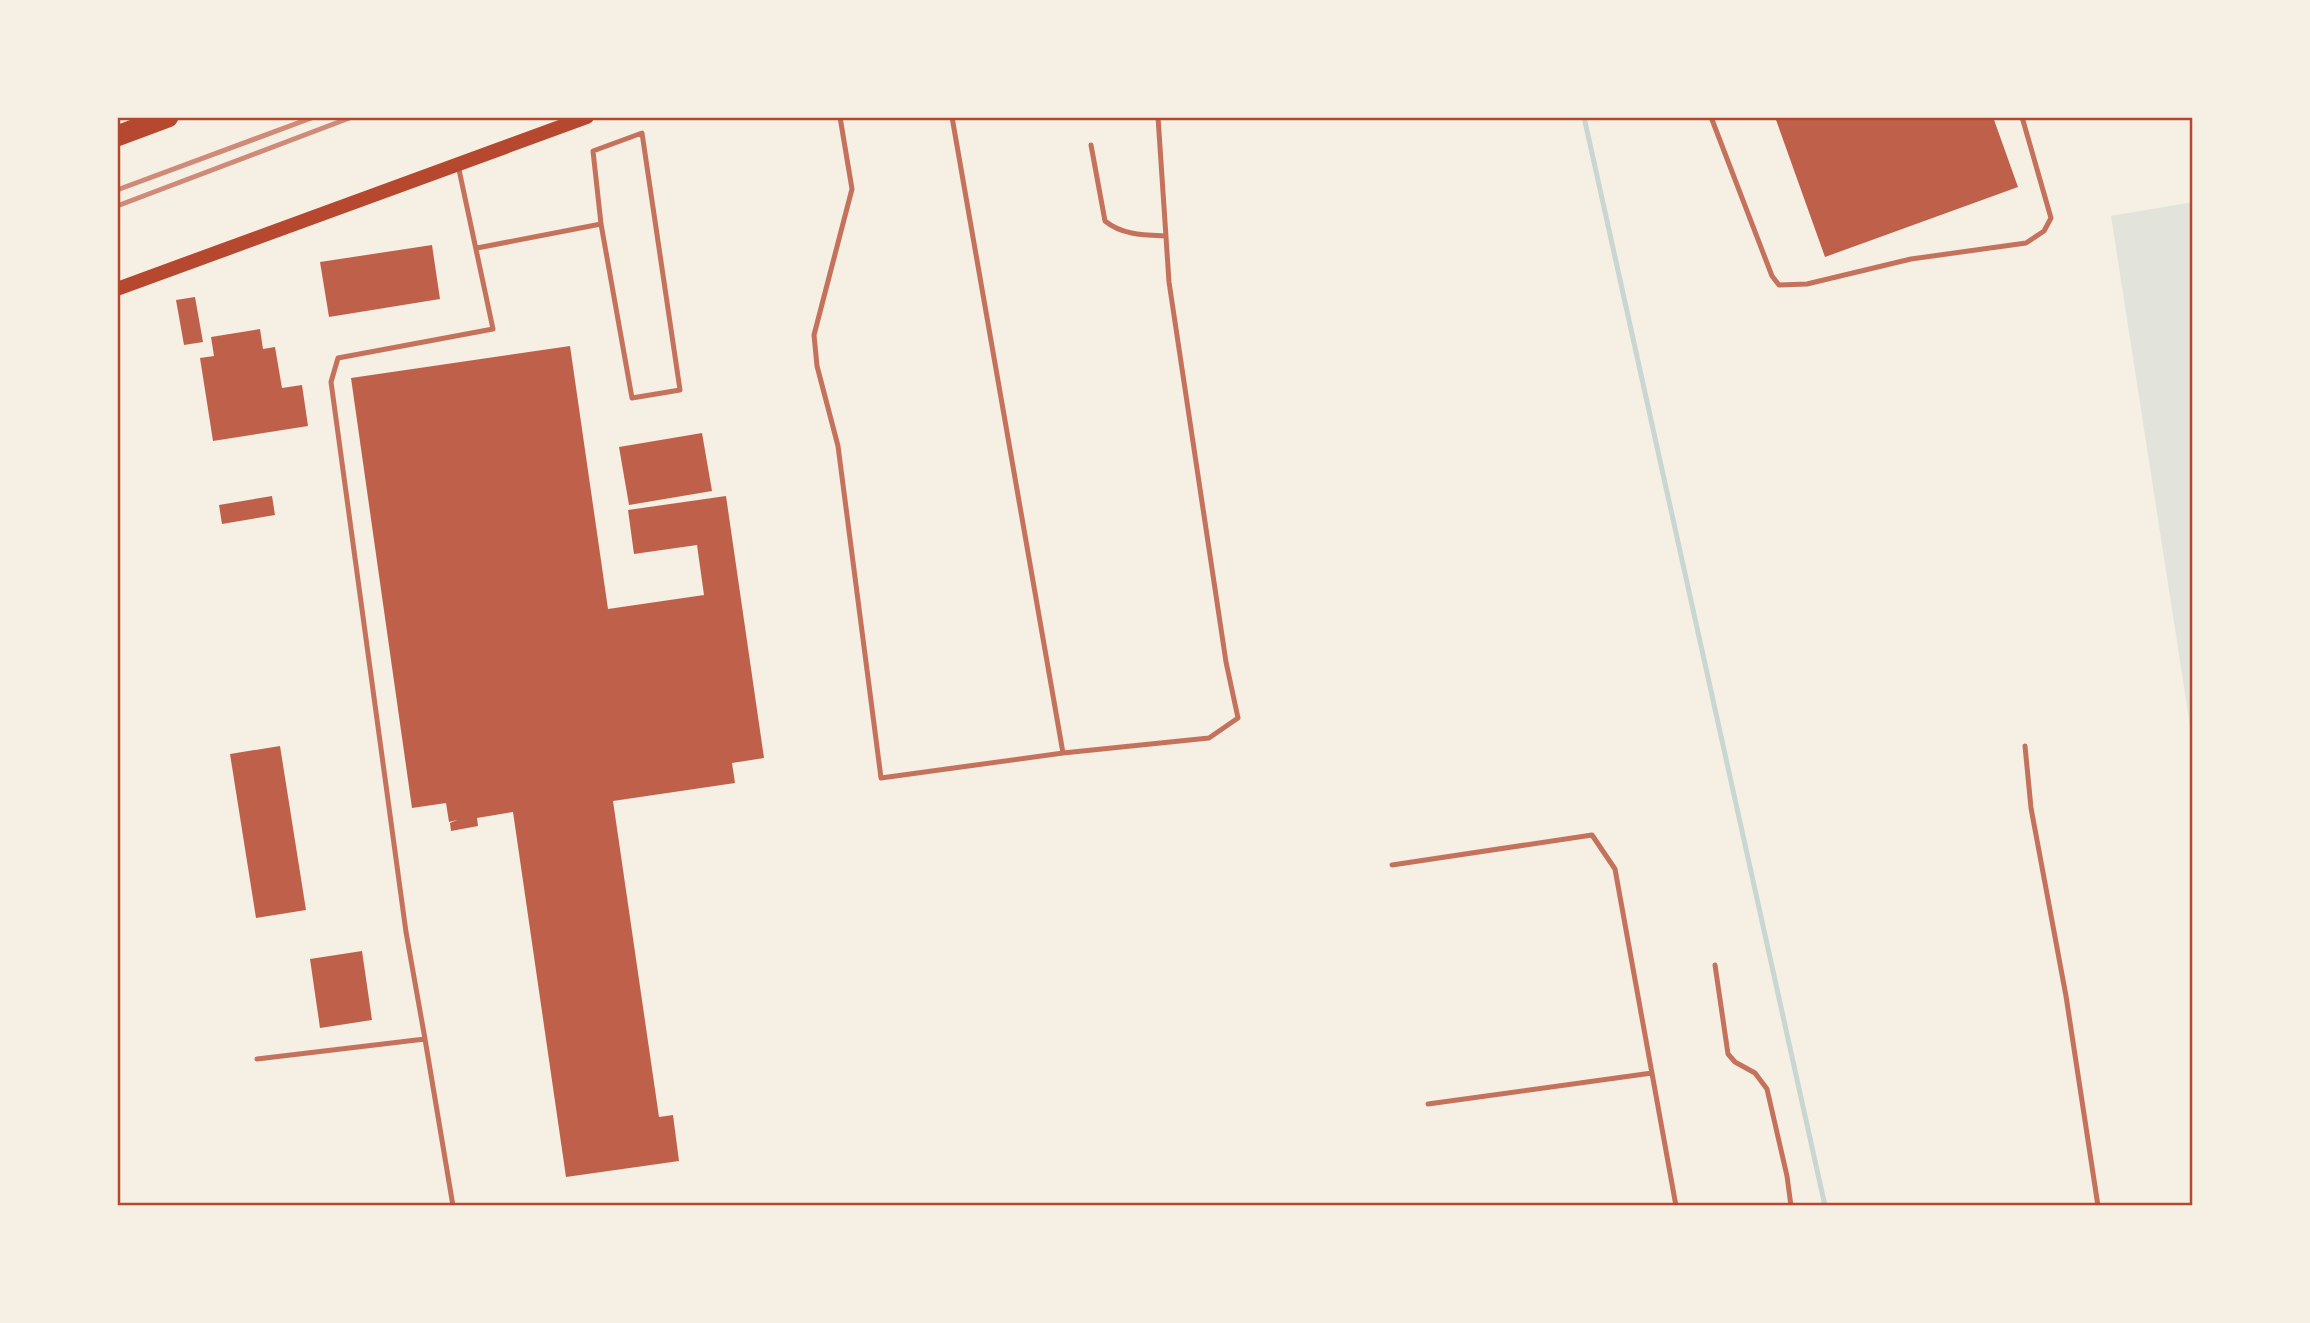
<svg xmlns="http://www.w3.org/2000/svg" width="2310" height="1323" viewBox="0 0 2310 1323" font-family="'Fira Sans Condensed',sans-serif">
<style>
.green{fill:#e2e4dc}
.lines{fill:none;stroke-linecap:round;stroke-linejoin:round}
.stream{stroke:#c9d6d2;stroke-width:5}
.building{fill:#bf614a}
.service{stroke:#c5725c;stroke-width:5}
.secondary{stroke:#b5482f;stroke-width:14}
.motorway{stroke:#b5482f;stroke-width:21}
.rail{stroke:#cf8b77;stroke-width:5}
.neatline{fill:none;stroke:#b5482f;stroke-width:2.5}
</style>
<rect width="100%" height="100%" fill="#f6efe4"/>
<path class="green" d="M2193,202v543l-82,-529z"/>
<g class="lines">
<path class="stream" d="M1584,117l241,1089"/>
</g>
<path class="building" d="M1775,117h218l25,70 -193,70z
M432,245l8,54 -111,18 -9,-55z
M195,297l8,45 -19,3 -8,-45z
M260,329l3,20 12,-2 7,41 20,-3 6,41 -95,15 -13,-83 14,-2 -3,-19z
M570,346l38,263 96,-14 -7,-50 -63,9 -6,-44 98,-14 38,262 -32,5 3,20 -122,18 46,316 14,-2 6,46 -113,16 -53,-365 -36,6 1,8 -27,5 -1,-8 7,-3 -8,2 -3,-19 -34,5 -61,-430z
M702,433l10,58 -83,14 -10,-58z
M272,496l3,19 -53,9 -3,-19z
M280,746l26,164 -50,8 -26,-164z
M362,951l10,69 -52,8 -10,-69z"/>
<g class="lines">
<path class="service" d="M840,117l12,72 -38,146 3,31 21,80 43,332 182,-25 -111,-636
M1711,117l61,159 7,9 28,-1 104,-25 115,-16 18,-12 7,-13 -29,-101
M642,133l38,257 -48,8 -31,-174 -8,-73z
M1091,145l14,76c17,14 39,14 61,15
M477,248l124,-24
M2025,746l6,62 35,188 32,210
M1063,753l146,-15 29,-20 -12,-56 -57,-380 -11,-165
M1392,865l200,-30 23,34 61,337
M1715,965l13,89 7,8 20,11 12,16 20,87 4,30
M425,1039l-19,-107 -75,-550 7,-24 155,-29 -35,-164
M257,1059l168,-20 28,167
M1428,1104l224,-31"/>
<path class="secondary" d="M117,289l470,-172"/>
<path class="motorway" d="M117,136l51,-19"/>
<path class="rail" d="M117,190l197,-73
M117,206l235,-89"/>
</g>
<rect width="2310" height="1323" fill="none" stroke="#f6efe4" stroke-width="238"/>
<rect x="119" y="119" width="2072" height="1085" class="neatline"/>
</svg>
